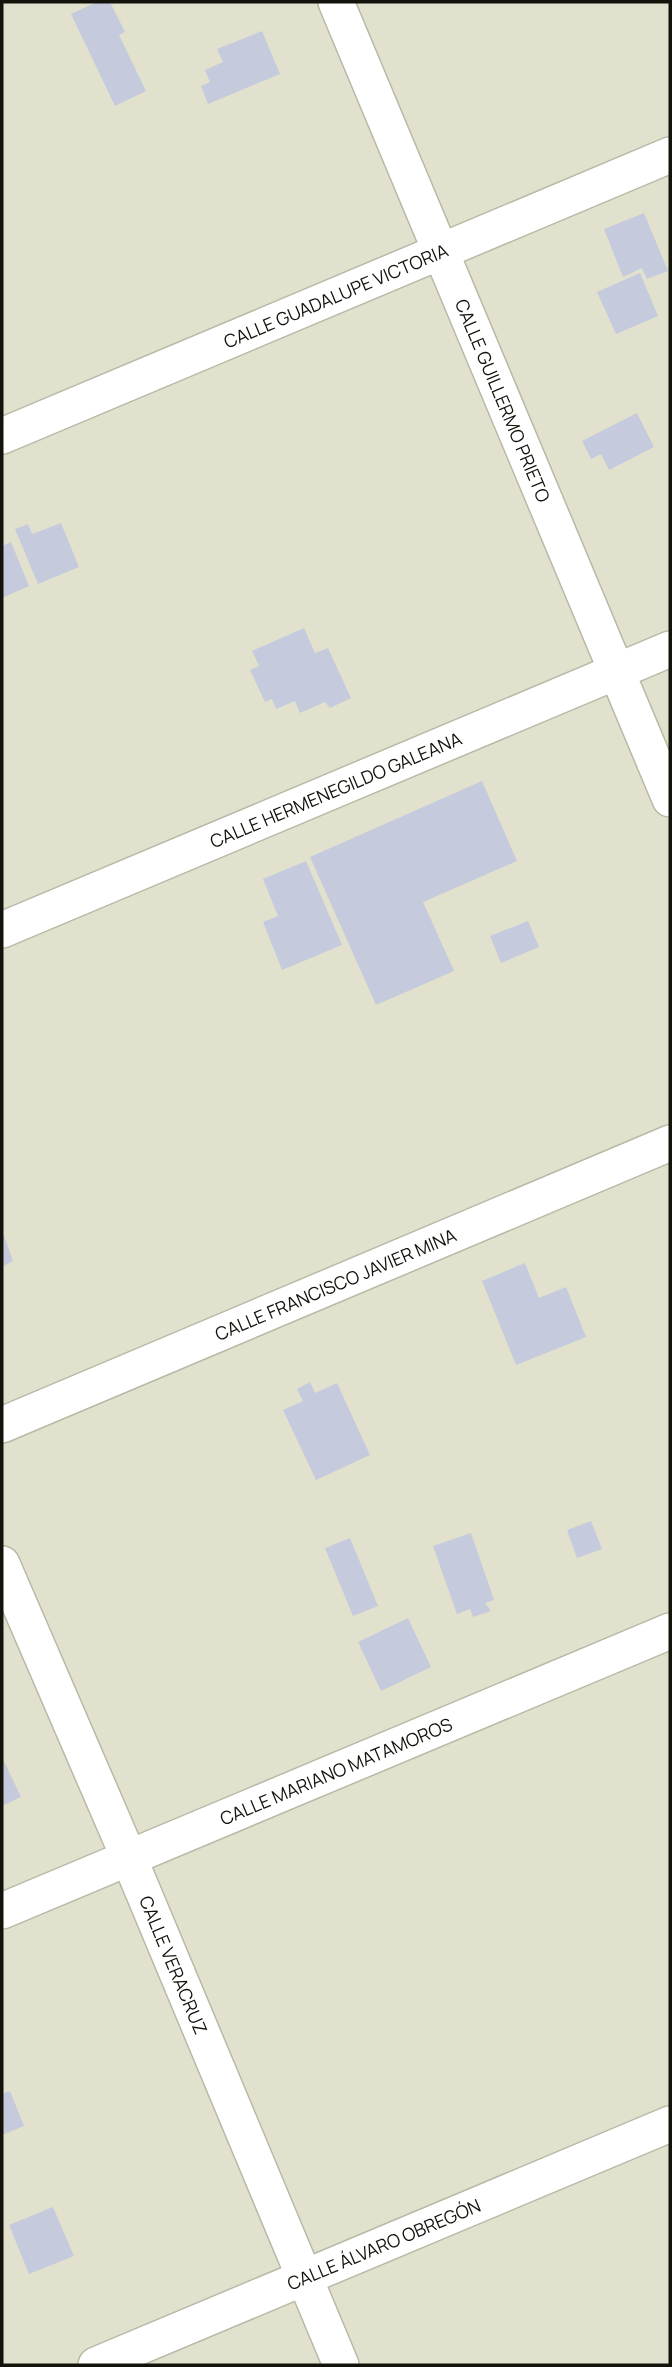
<svg xmlns="http://www.w3.org/2000/svg" width="672" height="2367" viewBox="0 0 672 2367" font-family="Manrope,sans-serif">
<style>
.building{fill:#c5cbdc}
.lines{fill:none;stroke-linecap:round;stroke-linejoin:round}
.street-casing{stroke:#b9b9a7;stroke-width:38}
.street{stroke:#fff;stroke-width:35}
.labels{text-anchor:middle;dominant-baseline:central;stroke-width:5;stroke-linejoin:round;paint-order:stroke}
.street-label{font-size:18px;fill:#13130c;stroke:#e1e1ce}
</style>
<rect width="100%" height="100%" fill="#e1e1ce"/>
<path class="building" d="M97,2h13l15,30 -6,3 27,56 -31,15 -44,-92z
M262,31l18,43 -72,30 -7,-18 9,-4 -5,-12 18,-8 -6,-13z
M644,213l24,58 -21,8 -5,-11 -19,9 -19,-48z
M640,273l18,43 -42,18 -19,-42z
M637,413l17,34 -45,23 -8,-16 -10,5 -9,-18z
M61,523l18,44 -41,17 -23,-55 13,-5 4,10z
M11,542l18,44 -27,12v-52z
M304,628l11,25 13,-5 23,50 -21,10 -5,-6 -25,11 -5,-12 -19,8 -4,-10 -7,3 -15,-32 9,-4 -7,-15z
M482,781l35,80 -94,41 31,69 -78,34 -66,-148z
M306,861l36,84 -60,25 -19,-48 15,-6 -15,-37z
M528,921l11,26 -38,16 -11,-27z
M2,1230l11,31 -11,6z
M525,1263l14,35 27,-11 20,50 -70,28 -34,-84z
M310,1382l5,11 22,-10 33,72 -54,25 -33,-70 20,-9 -6,-12z
M591,1521l11,28 -25,9 -10,-28z
M471,1533l23,67 -9,3 6,8 -18,6 -3,-8 -13,5 -24,-68z
M350,1538l28,68 -25,10 -28,-68z
M408,1618l23,49 -50,24 -23,-49z
M2,1757l19,40 -19,9z
M10,2091l14,35 -22,9v-41z
M53,2207l21,49 -45,18 -20,-49z"/>
<g class="lines">
<g class="street-casing">
<g id="street">
<path id="s1" d="M336,2l334,797"/>
<path id="s2" d="M2,436l668,-281"/>
<path id="s3" d="M2,930l668,-281"/>
<path id="s4" d="M2,1425l668,-282"/>
<path id="s5" d="M2,1564l127,294 212,507"/>
<path id="s6" d="M2,1911l668,-280"/>
<path id="s7" d="M96,2365l574,-241"/>
</g>
</g>
<use href="#street" class="street"/>
</g>
<g class="labels">
<g class="street-label">
<text stroke="none"><textPath href="#s2" startOffset="362">CALLE GUADALUPE VICTORIA</textPath></text>
<text stroke="none"><textPath href="#s1" startOffset="432">CALLE GUILLERMO PRIETO</textPath></text>
<text stroke="none"><textPath href="#s3" startOffset="362">CALLE HERMENEGILDO GALEANA</textPath></text>
<text stroke="none"><textPath href="#s4" startOffset="362">CALLE FRANCISCO JAVIER MINA</textPath></text>
<text stroke="none"><textPath href="#s6" startOffset="362">CALLE MARIANO MATAMOROS</textPath></text>
<text stroke="none"><textPath href="#s5" startOffset="436">CALLE VERACRUZ</textPath></text>
<text stroke="none"><textPath href="#s7" startOffset="312">CALLE ÁLVARO OBREGÓN</textPath></text>
</g>
</g>
<rect width="672" height="2367" fill="none" stroke="#13130c" stroke-width="7"/>
</svg>
